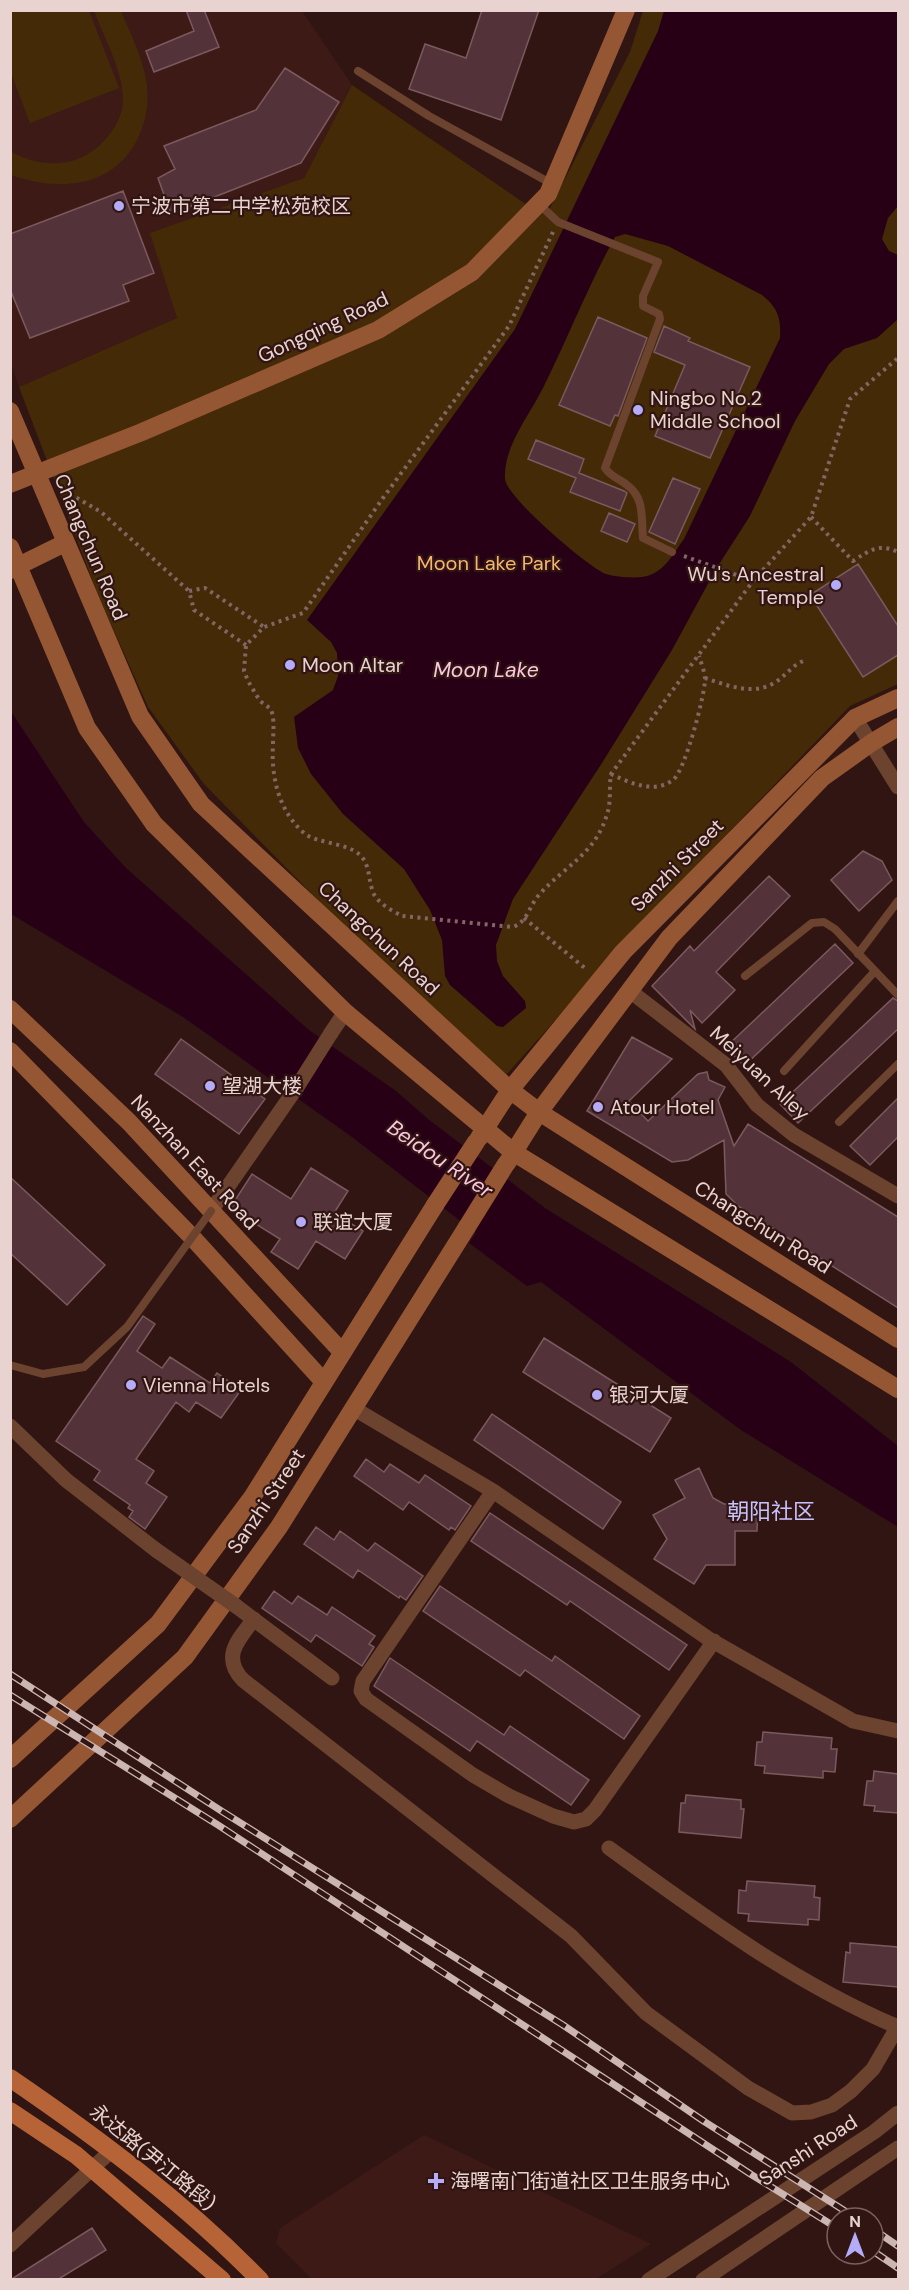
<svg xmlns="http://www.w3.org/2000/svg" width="909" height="2290" viewBox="0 0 909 2290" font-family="'DM Sans','Noto Sans SC',sans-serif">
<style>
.built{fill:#3e1a16}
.green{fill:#452a07}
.water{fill:#270016;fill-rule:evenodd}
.building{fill:#533339;stroke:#7b595e;stroke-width:1.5}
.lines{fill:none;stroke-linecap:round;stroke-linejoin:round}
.path{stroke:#806764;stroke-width:4;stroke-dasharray:3 4.5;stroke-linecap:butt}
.lane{stroke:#6b432e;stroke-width:8}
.street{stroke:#6b432e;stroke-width:15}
.secondary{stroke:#955634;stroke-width:18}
.primary{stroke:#b66437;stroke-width:18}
.rail-casing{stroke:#ccb6b3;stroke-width:7}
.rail{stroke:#311512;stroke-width:4.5;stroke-dasharray:14;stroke-linecap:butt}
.lane-bridge{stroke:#6b432e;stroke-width:8}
.street-bridge{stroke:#6b432e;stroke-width:15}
.secondary-bridge{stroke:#955634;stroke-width:18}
.poi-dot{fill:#b4acf9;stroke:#311512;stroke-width:2}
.labels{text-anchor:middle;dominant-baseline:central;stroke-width:4.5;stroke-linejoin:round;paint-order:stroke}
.poi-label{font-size:20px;fill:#e8d3d0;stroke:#311512;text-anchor:start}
.street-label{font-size:20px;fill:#e8d3d0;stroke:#311512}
.park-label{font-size:20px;fill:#f4b671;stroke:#311512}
.water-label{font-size:21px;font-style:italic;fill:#fcc7e1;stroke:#311512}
.quarter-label{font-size:22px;fill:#c7c2fc;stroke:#311512}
</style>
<rect width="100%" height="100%" fill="#311512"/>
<path class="built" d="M11,11h291l50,74 -48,93 -153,55 26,85 -158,69 -8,-22z
M424,2135l227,109 -55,35 -283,1 -37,-37 4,-15z"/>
<path class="green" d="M11,10l78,1 30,77 -89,35 -19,-50z
M94,11h27c9,22 21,45 25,69 4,22 0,43 -10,62 -26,47 -79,49 -125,33v-23c34,18 73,16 98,-17 8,-10 15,-24 14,-38 -1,-28 -19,-60 -29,-86z
M643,11h255v673l-48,22 -192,200 -153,170 -138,-126 -163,-166 -56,-77 -50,-112 -79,-208 158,-69 -27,-85 154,-55 48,-93 175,120 22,5 81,-158z"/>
<path class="water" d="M664,11h234v195l-10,12 -6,21 7,12 9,4v64l-21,19 -33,11 -15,15 -34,57 -45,95 -34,53 -44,81 -70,113 -89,136 -17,46 1,16 6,15 22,25 1,7 -23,19 -6,-1 -47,-41 -5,-9 -3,-36 -12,-30 -26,-41 -61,-55 -32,-40 -13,-26 -4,-31 39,-27 5,-14 -1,-23 -6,-11 -24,-22 208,-291 143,-298zM625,234l43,12 94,49c16,13 19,23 18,43l-96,201c-12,16 -20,35 -42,38 -9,1 -27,0 -36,-3 -17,-6 -100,-77 -101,-95 -2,-32 24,-63 38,-91 25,-50 45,-102 72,-151z
M10,710l74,112 42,46 183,162 87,61 32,28 117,89 246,154 107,84v81l-157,-97 -200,-148 -14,4 -58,-43 7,-10 -124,-96 -169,-120 -172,-103z"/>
<path class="building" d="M186,10h18l15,37 -65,25 -8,-21 48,-20z
M482,10h57l-38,110 -92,-31 16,-45 41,14z
M285,68l54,34 -38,61 -130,51 -13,-36 17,-9 -11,-23 92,-36z
M123,191l31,82 -31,12 6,16 -99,37 -20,-49v-55z
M598,317l49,21 -29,78 -3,-1 -5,11 -51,-21z
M664,326l26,12 -2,3 62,26 -40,91 -55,-22 30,-71 -31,-13z
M536,440l48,19 -5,14 45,18 3,2 -7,18 -50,-19 6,-14 -48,-19z
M673,478l27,11 -25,55 -26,-12z
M609,513l26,11 -8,18 -26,-11z
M858,564l40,62v29l-35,22 -53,-82z
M863,851l19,10 10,19 -33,31 -28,-31z
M769,876l21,20 -74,76 19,18 -33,33 -12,-13 5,19 -43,-43 38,-40 4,5z
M835,944l18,19 -109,103 -18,-19z
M893,998l5,3v28l-100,94 -18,-19z
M632,1037l40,22 -43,42 19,20 50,-47 9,-2 2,8 16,7 -7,13 16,46 14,-22 150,93v91l-160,-102 -12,-12 -2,-54 -36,20 -16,2 -85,-51z
M181,1039l84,60 -26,35 -84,-60z
M898,1098v39l-28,28 -20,-19z
M311,1168l37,23 -14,22 29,18 -18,28 -29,-18 -18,28 -27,-17 9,-13 -50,-31 22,-34 39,25z
M10,1177l95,88 -38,40 -57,-52z
M143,1316l12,8 -18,27 25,17 8,-11 40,26 7,-10 24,17 -20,28 -25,-16 -7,10 -13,-10 -40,57 18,12 -8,12 21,14 -22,32 -16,-12 4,-6 -5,-3 2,-3 -36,-25 6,-9 -44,-30z
M544,1338l127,80 -21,34 -127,-80z
M492,1414l129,88 -18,27 -129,-89z
M366,1459l18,13 6,-8 29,19 6,-8 46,31 -16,24 -4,-3 -2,3 -40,-28 -6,8 -49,-34z
M699,1468l14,30 11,6h34l-1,27h-22v34h-29l-12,19 -40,-25 13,-20 -14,-24 32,-17 -10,-18z
M490,1513l197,132 -18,25 -99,-69 -3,4 -96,-64z
M316,1527l18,13 6,-9 28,20 7,-8 48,33 -17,24 -6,-4 -1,2 -41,-28 -5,8 -49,-34z
M440,1586l112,75 3,-5 85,60 -16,23 -99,-69 -5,6 -97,-65z
M274,1591l18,13 6,-8 29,19 5,-8 43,29 -6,8 5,3 -12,19 -46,-31 -5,7 -49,-34z
M390,1658l114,77 6,-9 79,54 -18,25 -94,-64 -7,10 -96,-65z
M763,1732l69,6 -1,11h6l-2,23 -12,-1v7l-59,-5 1,-7 -10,-1 2,-23h5z
M874,1771l24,3v39l-24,-2 1,-5 -11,-1 3,-24h6z
M686,1795l55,5v9h3l-3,29 -62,-6 2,-29h4z
M747,1881l68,5 -1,11 6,1 -1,22 -11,-1v6l-60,-4 1,-7 -11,-1 1,-23 7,1z
M850,1943l48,4v40l-55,-5 3,-30 4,1z
M92,2228l14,22 -49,30h-47z"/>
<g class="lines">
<path class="path" d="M553,232l-44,94 -126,172 -80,115 -39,14 -18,18 -2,26 4,10 12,20 11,8c4,13 2,22 2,36 -2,33 6,66 31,88 13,11 42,9 56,22 10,10 8,22 12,34 3,13 19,21 30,27l111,11c14,-5 16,-20 25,-31 28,-32 58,-41 70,-85 3,-11 1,-25 3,-37l142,-193 58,-64 39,-118 48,-41
M70,494l31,18 88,79
M811,517l42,44c17,-11 26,-18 45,-9
M684,556l69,25
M246,645l-52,-35 -5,-19 16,-3 59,39
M705,678c21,7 48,18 69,5 11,-6 17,-17 29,-22
M611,774c19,9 43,20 62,6 12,-9 32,-85 32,-101 0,-7 -4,-16 -6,-23
M524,918l62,51"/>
<path class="lane" d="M358,71l71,45 123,68
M540,205l18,17 100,40 -15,34v10l16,8 1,5 -55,149c7,10 14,10 22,17 18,13 14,33 16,53l29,14
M858,954l40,-53
M745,976l67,-53 12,-1 11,7 63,66
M784,1071l91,-100
M839,1122l59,-58"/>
<path class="street" d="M855,718l43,69
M630,991l96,74 31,40 37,30 104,61
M331,1033l14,-21
M211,1211l86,-124
M353,1408l140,83 216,148 144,82 45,10
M10,1426l56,54 90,70
M493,1491l-130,190 -2,10 5,8 107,76 36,21 44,20 21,6 12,-3 9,-9 119,-169
M236,1606l96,72
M254,1619c-16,21 -33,38 -11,61l328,256 75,77 102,75 44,25 19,-1 21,-7 19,-14 22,-22 25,-43
M609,1848c93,67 183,134 289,179
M10,2245l101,-94
M649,2280l225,-148 24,-19
M703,2280l195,-132"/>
<path class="secondary" d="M10,411l130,305 61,88 309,286 29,22 359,227
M10,484l132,-52 236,-102 94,-58 76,-78 78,-184
M10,547l77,181 67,96 191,188 168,140 385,237
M10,570l55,-27
M10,1009l119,113 213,230
M10,1051l182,186 131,144
M479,1138l31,-48 113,-138 232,-234 43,-20
M507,1163l32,-51 130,-174 153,-160 49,-35 27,-16
M10,1759l148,-135 95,-128 182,-291
M10,1819l175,-162 94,-130 188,-300"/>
<path class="primary" d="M10,2078c88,60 175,125 250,202
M10,2111l66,44 146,125"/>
<g class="rail-casing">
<path id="rail" d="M10,1674l213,138 340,213 142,97 151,96
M10,1695l208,130 534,350 85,53
M873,2229l25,17
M873,2251l25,17"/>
</g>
<use href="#rail" class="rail"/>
<path class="lane-bridge" d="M10,1365l33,9 41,-7 43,-40 84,-116"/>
<path class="street-bridge" d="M297,1087l34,-54
M156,1550l80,56"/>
<path class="secondary-bridge" d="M435,1205l41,-63
M467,1227l39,-63"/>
</g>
<g class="poi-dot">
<circle cx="119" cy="206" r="6"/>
<circle cx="638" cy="410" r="6"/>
<circle cx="836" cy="585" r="6"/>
<circle cx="290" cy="665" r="6"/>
<circle cx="210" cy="1086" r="6"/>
<circle cx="598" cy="1107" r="6"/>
<circle cx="301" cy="1222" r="6"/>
<circle cx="131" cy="1385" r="6"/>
<circle cx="597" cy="1395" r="6"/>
<path d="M433 2172h6v6h6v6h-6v6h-6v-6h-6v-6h6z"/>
</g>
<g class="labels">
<g class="poi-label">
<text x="131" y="206">宁波市第二中学松苑校区</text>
<text x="650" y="398">Ningbo No.2<tspan x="650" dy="23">Middle School</tspan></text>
<text x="824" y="574" text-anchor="end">Wu's Ancestral<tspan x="824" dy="23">Temple</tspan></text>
<text x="302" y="665">Moon Altar</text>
<text x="222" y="1086">望湖大楼</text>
<text x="610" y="1107">Atour Hotel</text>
<text x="313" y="1222">联谊大厦</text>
<text x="143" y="1385">Vienna Hotels</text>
<text x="609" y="1395">银河大厦</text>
<text x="450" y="2181">海曙南门街道社区卫生服务中心</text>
</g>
<g class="street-label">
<text transform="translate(323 327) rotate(-25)">Gongqing Road</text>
<text transform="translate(91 547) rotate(67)">Changchun Road</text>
<text transform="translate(677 865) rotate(-45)">Sanzhi Street</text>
<text transform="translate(379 938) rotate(43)">Changchun Road</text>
<text transform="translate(760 1073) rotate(43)">Meiyuan Alley</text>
<text transform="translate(195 1162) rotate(47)">Nanzhan East Road</text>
<text transform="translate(763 1227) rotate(32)">Changchun Road</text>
<text transform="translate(266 1501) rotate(-56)">Sanzhi Street</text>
<text transform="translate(808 2150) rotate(-33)">Sanshi Road</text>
<text transform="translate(153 2157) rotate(39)">永达路(尹江路段)</text>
</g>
<g class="park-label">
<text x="489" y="563">Moon Lake Park</text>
</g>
<g class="water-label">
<text x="486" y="670">Moon Lake</text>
<text transform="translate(440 1159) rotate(34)">Beidou River</text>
</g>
<g class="quarter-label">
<text x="771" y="1511">朝阳社区</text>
</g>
</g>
<rect width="909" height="2290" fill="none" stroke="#e8d3d0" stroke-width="24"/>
<g transform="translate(855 2236)"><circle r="28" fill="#311512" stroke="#7a615e" stroke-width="1.5"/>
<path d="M0-4.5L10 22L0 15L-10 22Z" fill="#b4acf9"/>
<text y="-9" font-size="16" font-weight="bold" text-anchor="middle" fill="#e8d3d0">N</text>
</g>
</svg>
